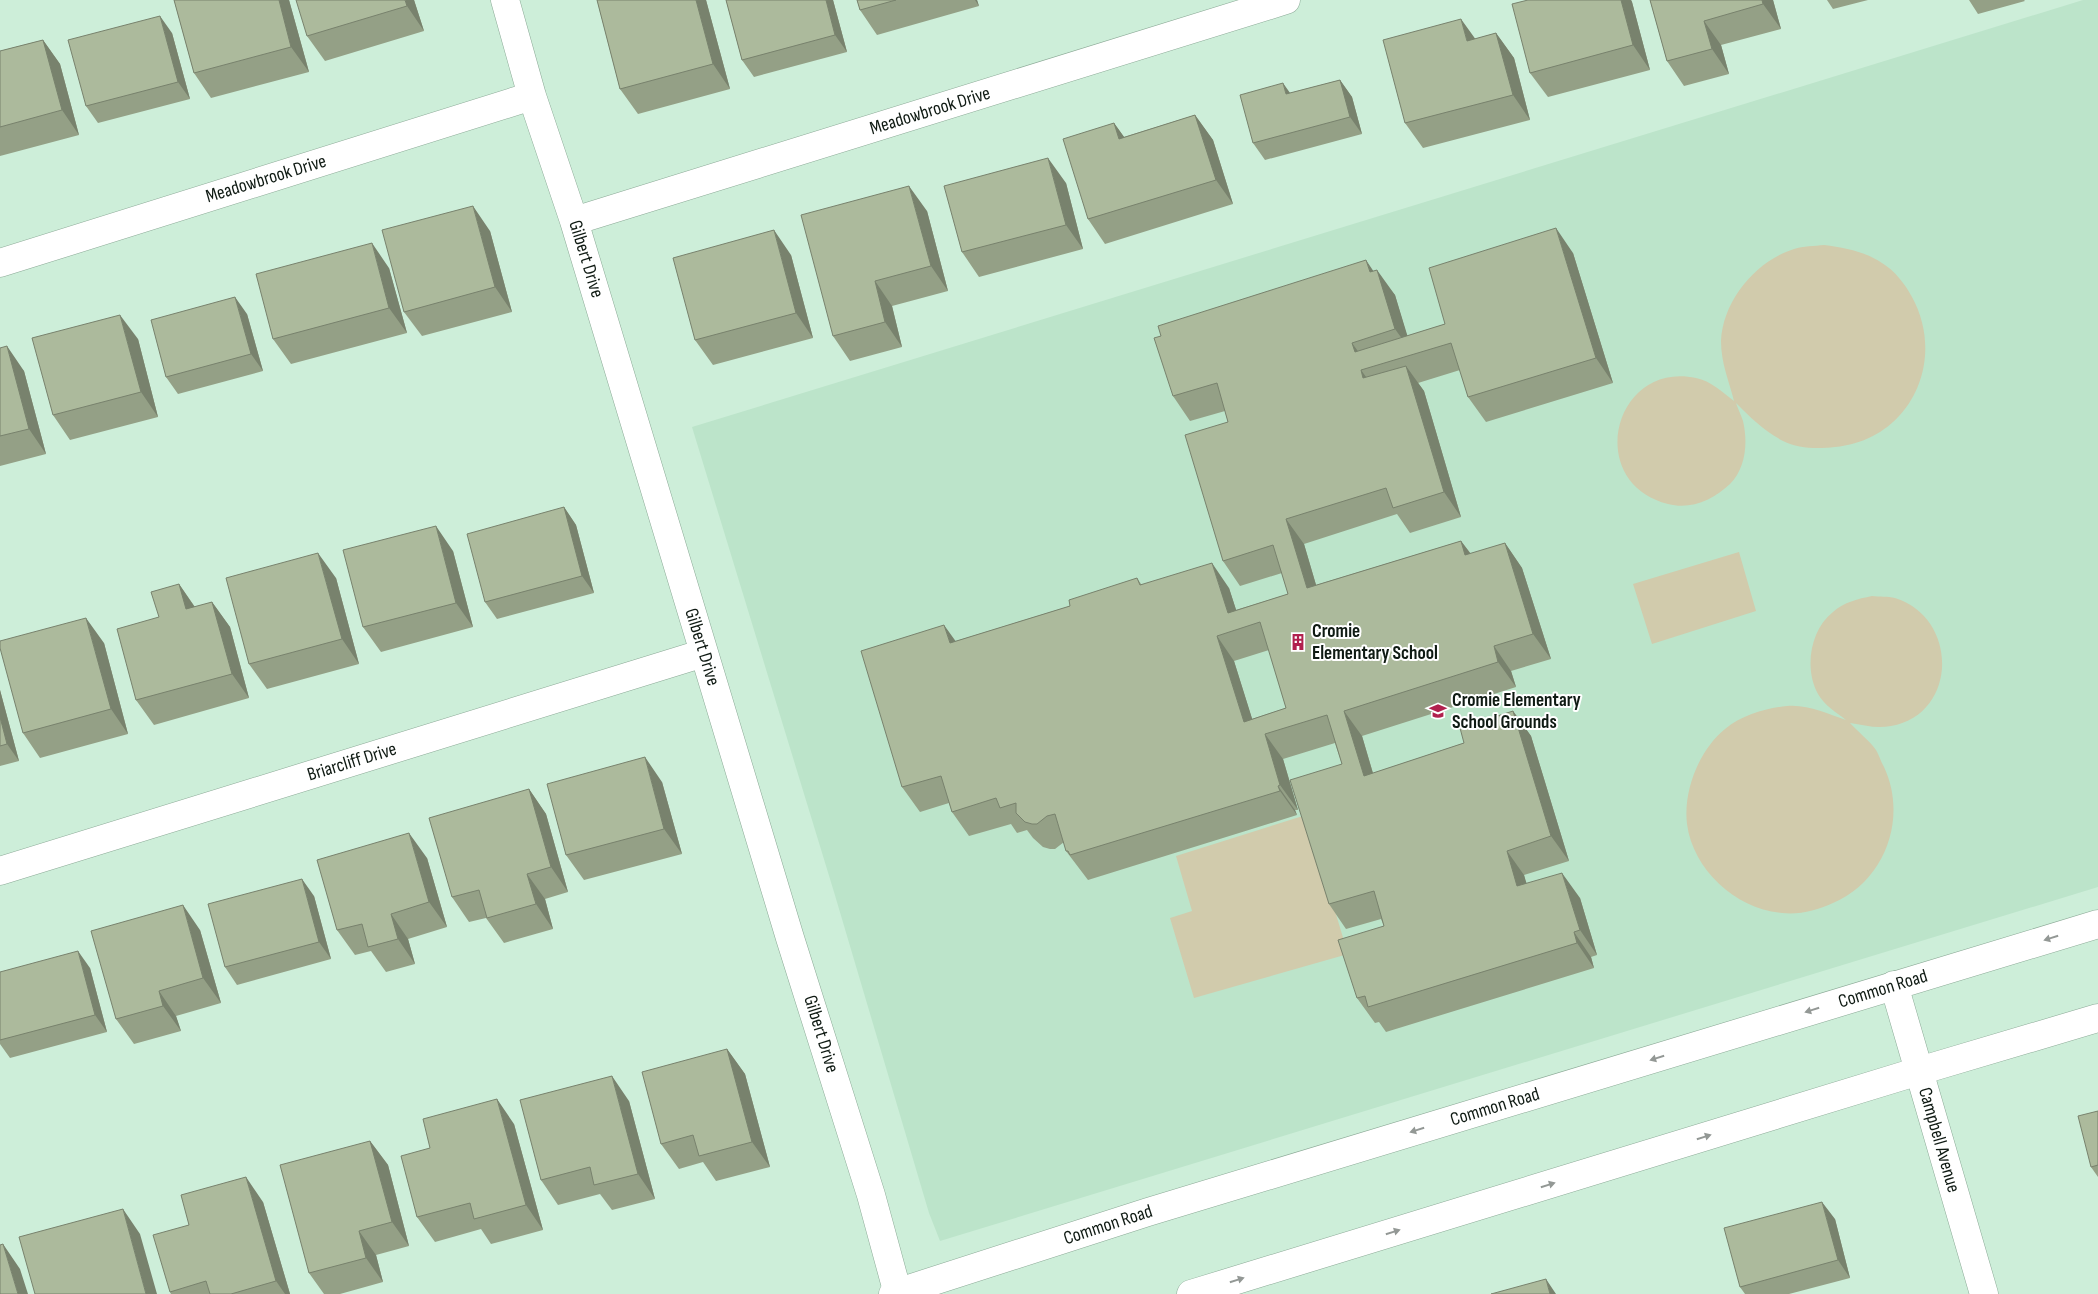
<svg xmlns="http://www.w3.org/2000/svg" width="2098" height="1294" viewBox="0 0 2098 1294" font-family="'Sofia Sans Condensed',sans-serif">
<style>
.built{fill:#bce4ca}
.green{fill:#d1cbac}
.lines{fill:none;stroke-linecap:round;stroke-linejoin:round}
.street-casing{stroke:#8ba996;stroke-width:29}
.secondary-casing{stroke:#8ba996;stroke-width:29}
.street{stroke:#fff;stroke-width:28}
.secondary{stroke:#fff;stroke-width:28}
.wall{fill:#94a086;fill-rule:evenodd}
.shaded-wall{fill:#78826d}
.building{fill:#acba9c;stroke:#78826d;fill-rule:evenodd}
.oneway{fill:#939895}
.labels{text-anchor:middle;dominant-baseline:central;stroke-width:4;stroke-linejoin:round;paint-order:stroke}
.street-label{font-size:19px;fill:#0f1a13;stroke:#fff}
.poi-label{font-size:19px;font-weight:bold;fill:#0f1a13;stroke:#fff;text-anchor:start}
</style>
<rect width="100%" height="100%" fill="#cdeed9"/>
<path class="built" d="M2083,0h15v887l-1158,354 -11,-28 -95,-321 -142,-465z"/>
<path class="green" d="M1824,245c21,3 40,6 58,18 13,8 23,21 30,34 35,64 -2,143 -77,150 -16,2 -37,2 -52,-6 -19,-10 -32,-23 -47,-38 2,6 5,12 7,18 5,21 3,47 -13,63 -17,16 -39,26 -62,20 -85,-22 -54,-144 28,-126 15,3 26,14 38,23 -5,-20 -13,-38 -13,-60 2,-41 35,-80 73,-92 9,-3 21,-3 30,-4z
M1739,552l17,59 -104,33 -19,-60z
M1872,596c7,1 16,0 23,2 64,20 63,116 -4,128 -15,3 -27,-1 -41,-3 8,9 19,17 26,27 3,5 5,12 8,17 24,51 1,114 -51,136 -16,7 -33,12 -51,10 -46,-4 -89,-43 -95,-89 -4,-33 12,-74 38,-95 17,-14 41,-21 62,-23 20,-2 41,8 59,14 -10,-8 -21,-14 -28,-26 -14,-25 -8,-64 15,-82 11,-10 25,-13 39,-16z
M1306,815l42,139 -154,44 -24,-80 22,-7 -16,-55z"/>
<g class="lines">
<g class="street-casing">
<path id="street" d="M505,0l27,96 42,125 216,717 81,257 27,99
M574,221l712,-221
M0,263l532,-167
M0,871l704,-218
M1894,985l90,309"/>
</g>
<g class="secondary-casing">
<path id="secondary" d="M893,1294l255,-82 950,-288
M1191,1294l728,-223 179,-53"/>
</g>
<use href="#street" class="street"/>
<use href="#secondary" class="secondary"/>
</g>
<path class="wall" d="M174,0h115l20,72 -98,26 -17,-25z
M414,0l10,31 -99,30 -18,-25z
M597,0h109l24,89 -92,25 -18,-25z
M726,0h107l14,52 -93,25 -12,-17z
M857,0h120l2,6 -102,29 -17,-25z
M1528,0h103l1,2 18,68 -102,27 -18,-24z
M1650,0h123l8,29 -60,16 8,29 -45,12 -17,-25z
M1827,0h41l-35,9z
M1969,0h55l1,1 -47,13z
M172,33l18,66 -92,24 -12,-17z
M1496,33l18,25 16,62 -107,28 -18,-25 70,-84z
M43,40l17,24 19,71 -79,21v-105z
M1340,80l12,17 10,37 -97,26 -12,-17 37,-50z
M1195,115l18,25 20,64 -128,40 -17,-25 26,-96 10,14z
M1066,183l17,66 -104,28 -17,-25z
M927,211l21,80 -56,15 10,41 -52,14 -17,-25z
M490,231l22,81 -90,24 -18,-24z
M1573,253l40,130 -127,39 -18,-25 -8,-27 -42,13 6,8 37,126 -51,16 -13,-19 -93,30 12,41 145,-44 10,13 34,-11 17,25 29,91 -40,12 5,16 -154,49 11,37 91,-30 49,-32 18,25 38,125 -45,14 2,9 54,14 17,57 -6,2 3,11 -208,64 -7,-10 -4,1 -18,-25 27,-72 -3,-7 -35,10 -17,-25 13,-140 -7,-21 -52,16 15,51h-3l2,5 -209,65 -22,-29 -2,-9 -9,7h-5l-7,-2 -10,-9 -6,-8 -10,3 -6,-9 -42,12 -17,-24 -3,-9 -29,9 -18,-25 54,-146 114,-35 67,-28 4,6 88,4 7,22 52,-16 -6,-21 -42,13 -17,-25 5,-139 -3,-11 -35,10 -17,-25 201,-125 21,24 12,41 38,-12zM1269,650l17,58 -34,11 -18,-58z
M791,255l22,83 -100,27 -18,-25z
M389,268l18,65 -116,31 -18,-25z
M247,314l16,57 -85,23 -12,-17z
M138,339l20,78 -88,23 -17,-25z
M0,348l24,23 22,83 -46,12z
M564,507l12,18 18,68 -97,26 -12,-17z
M453,551l20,76 -92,25 -18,-25z
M336,578l23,86 -92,25 -18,-25z
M179,584l16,23 17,-5 18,25 19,71 -95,27 -18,-25 23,-83z
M104,643l24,91 -88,24 -17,-25z
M0,690l19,71 -19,5z
M662,782l20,72 -98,26 -18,-25z
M529,789l17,25 22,78 -23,7 8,30 -49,14 -18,-25 -17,4 -17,-25z
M427,858l20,69 -39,12 7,25 -29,8 -15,-21 -16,4 -18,-25z
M314,896l17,63 -94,26 -12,-18z
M200,930l21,73 -45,13 5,15 -47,13 -18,-25z
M90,968l17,64 -97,26 -10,-14v-4z
M727,1049l18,25 25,93 -54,14 -13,-19 -24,7 -18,-25z
M629,1101l26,98 -43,11 -12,-16 -42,11 -17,-25z
M2098,1111v66l-7,-10z
M514,1124l29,106 -52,14 -10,-15 -46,13 -18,-25 13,-69z
M370,1141l18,24 21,81 -33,9 7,27 -43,12h-16l-15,-21z
M263,1202l27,92h-119l-1,-2 19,-67z
M1835,1219l15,59 -61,16h-44l-5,-7z"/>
<path class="shaded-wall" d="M279,0h10l20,72 -18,-25z
M405,0h9l10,31 -17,-25z
M696,0h10l24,89 -17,-25z
M826,0h7l14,52 -12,-17z
M975,0h2l2,6z
M1621,0h10l1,2 18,68 -17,-25z
M1762,0h11l8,29 -18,-25z
M160,16l12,17 18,66 -12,-17z
M1461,19l18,25 -12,-3z
M1704,21l17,24 8,29 -17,-25z
M1496,33l18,25 16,62 -17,-25z
M43,40l17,24 19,71 -17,-25z
M1340,80l12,17 10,37 -12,-17z
M1283,83l12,17 -9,-6z
M1195,115l18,25 20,64 -17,-24z
M1114,123l18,25 -13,-9z
M1048,158l18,25 17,66 -17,-24z
M909,186l18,25 21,80 -17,-25z
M473,206l17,25 22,81 -17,-25z
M1556,228l17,25 40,130 -17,-25z
M774,230l17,25 22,83 -17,-25z
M372,243l17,25 18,65 -18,-25z
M1366,260l14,21 -3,-11 18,25 18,59 -18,-25 -25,-57z
M875,281l17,25 10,41 -17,-25z
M235,297l12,17 16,57 -12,-17z
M120,315l18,24 20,78 -17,-25z
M1352,343l18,25 -15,-16z
M7,346l17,25 22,83 -17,-25z
M1406,366l18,25 37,126 -17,-25z
M1361,370l18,25 -16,-17z
M564,507l12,18 18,68 -12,-17z
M1286,519l18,25 20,68 -17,-24z
M436,526l17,25 20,76 -17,-24z
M1461,541l18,24 -14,-10z
M1505,543l17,25 29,91 -18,-25z
M318,553l18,25 23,86 -17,-25z
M1212,563l17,25 13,40 -14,-15z
M179,584l17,25h-10z
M212,602l18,25 19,71 -17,-24z
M86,618l18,25 24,91 -17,-25z
M944,625l18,25 -12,-7z
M1217,636l17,25 27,86 -17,-25z
M1494,646l17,25 5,16 -18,-25z
M0,690l19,71 -12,-17 -7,-27z
M1344,711l18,25 19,65 -17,-25z
M1513,711l18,25 38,125 -18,-25z
M1265,734l18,25 15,51 -18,-25z
M645,757l17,25 20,72 -18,-25z
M1278,786l17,24 2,5 -17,-24z
M529,789l17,25 22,78 -17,-25z
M409,833l18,25 20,69 -18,-25z
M1507,851l17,24 11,36 -18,-25z
M1562,873l18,25 17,57 -17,-25z
M527,874l18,25 8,30 -17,-25z
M302,879l12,17 17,63 -12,-17z
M183,905l17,25 21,73 -18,-25z
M391,914l17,25 7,25 -17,-25z
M1574,932l17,25 3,11 -17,-25z
M78,951l12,17 17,64 -12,-17z
M159,991l17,25 5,15 -18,-25z
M727,1049l18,25 25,93 -18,-25z
M612,1076l17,25 26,98 -17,-25z
M497,1099l17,25 29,106 -17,-25z
M370,1141l18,24 21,81 -17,-24z
M246,1177l17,25 27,92h-5l-9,-13z
M1822,1202l13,17 15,59 -12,-18z
M123,1209l17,25 17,60h-11z
M359,1231l17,24 7,27 -17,-24z
M3,1244l17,25 8,25h-10z
M1546,1279l10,15h-6z"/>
<path class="building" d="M174,0h105l12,47 -97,26z
M296,0h109l2,6 -100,30z
M597,0h99l17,64 -93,25z
M726,0h100l9,35 -93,25z
M857,0h39l-36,10z
M1528,0h93l12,45 -103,28 -18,-69z
M1650,0h112l1,4 -59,17 8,28 -45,12z
M160,16l18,66 -92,24 -18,-66z
M1461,19l6,22 29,-8 17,62 -108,28 -22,-83z
M43,40l19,70 -62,17v-76z
M1340,80l10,37 -97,26 -13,-48 43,-12 3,11z
M1195,115l21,65 -128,39 -25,-80 51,-16 5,16z
M1048,158l18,67 -104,27 -18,-66z
M909,186l22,80 -56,15 10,41 -52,14 -32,-121z
M473,206l22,81 -91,25 -22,-82z
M1556,228l40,130 -128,39 -17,-54 -90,27 2,8 43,-12 38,126 -51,16 -7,-20 -100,31 21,69 154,-47 4,14 40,-12 28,91 -39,12 4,16 -154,49 20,65 100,-33 -4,-15 53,-17 38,125 -44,15 10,35 45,-13 18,57 -6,2 3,11 -209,64 -3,-11 -8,2 -19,-58 46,-14 -10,-35 -45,13 -39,-124 52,-16 -15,-49 -62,19 15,51 -2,1 2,5 -210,64 -2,-4h-2l-11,-37 -8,2 -10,8h-5l-7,-2 -9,-9v-10l-16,5 -4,-10 -44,14 -11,-36 -39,11 -41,-136 83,-26 6,18 120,-37 -1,-6 68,-22 3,7 72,-22 16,50 60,-19 -15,-49 -50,16 -38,-126 43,-13 -11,-39 -44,13 -19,-58 7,-2 -3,-10 208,-66 4,12 7,-2 18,59 -43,14 3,9 90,-28 -16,-56zM1260,622l26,86 -42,14 -27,-86z
M774,230l22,83 -101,27 -22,-82z
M372,243l17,65 -116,31 -17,-65z
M235,297l16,57 -85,23 -15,-57z
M120,315l21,77 -88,23 -21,-77z
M7,346l22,83 -29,7v-88z
M564,507l18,69 -97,26 -18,-68z
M436,526l20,77 -93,24 -20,-77z
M318,553l24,86 -93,25 -23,-86z
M179,584l7,25 26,-7 20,72 -96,26 -19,-71 42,-12 -8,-25z
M86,618l25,91 -88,24 -23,-85v-7z
M0,717l7,27 -7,2z
M645,757l19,72 -98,26 -19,-71z
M529,789l22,78 -24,7 9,30 -49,14 -8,-28 -27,7 -23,-79z
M409,833l20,69 -38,12 7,25 -30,8 -6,-23 -25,6 -20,-70z
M302,879l17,63 -94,25 -17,-63z
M183,905l20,73 -44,13 4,15 -47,13 -25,-88z
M78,951l17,64 -95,25v-68z
M727,1049l25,93 -53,14 -6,-21 -32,9 -19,-72z
M612,1076l26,98 -44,11 -4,-18 -49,13 -21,-80z
M497,1099l29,106 -52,14 -4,-16 -53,14 -16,-61 29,-8 -7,-29z
M2098,1111v54l-7,2 -13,-51z
M370,1141l22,81 -33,9 7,27 -57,15 -29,-108z
M246,1177l30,104 -45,13h-21l-4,-13 -36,11 -17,-57 36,-10 -8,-30z
M1822,1202l16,58 -98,27 -16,-59z
M123,1209l23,85h-111l-16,-57z
M3,1244l15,50h-18v-49z
M1546,1279l4,15h-59z"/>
<defs><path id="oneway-solid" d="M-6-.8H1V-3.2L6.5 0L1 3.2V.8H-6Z" transform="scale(1.25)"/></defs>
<g class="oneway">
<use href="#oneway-solid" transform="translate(2051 938) rotate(163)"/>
<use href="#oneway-solid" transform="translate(1812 1010) rotate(163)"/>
<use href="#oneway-solid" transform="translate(1657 1058) rotate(163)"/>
<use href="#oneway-solid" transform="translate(1417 1130) rotate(163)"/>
<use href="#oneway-solid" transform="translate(1704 1137) rotate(-17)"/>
<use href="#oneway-solid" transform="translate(1548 1185) rotate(-17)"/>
<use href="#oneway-solid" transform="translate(1393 1232) rotate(-17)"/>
<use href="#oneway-solid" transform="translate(1237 1280) rotate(-17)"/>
</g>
<defs>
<g id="building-bare" transform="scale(1.35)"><path d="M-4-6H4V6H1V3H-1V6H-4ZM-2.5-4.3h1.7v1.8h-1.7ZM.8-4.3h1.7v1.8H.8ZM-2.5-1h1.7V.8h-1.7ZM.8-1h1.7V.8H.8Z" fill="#b1204e" stroke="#fff" stroke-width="2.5" paint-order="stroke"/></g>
<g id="school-bare" transform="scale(1.35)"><path d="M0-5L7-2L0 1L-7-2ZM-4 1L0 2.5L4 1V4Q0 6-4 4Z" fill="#b1204e" stroke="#fff" stroke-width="2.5" paint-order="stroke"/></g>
</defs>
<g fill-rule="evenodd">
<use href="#building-bare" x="1298" y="642"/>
<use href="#school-bare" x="1438" y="711"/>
</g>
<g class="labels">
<g class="street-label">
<text transform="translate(930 111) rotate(-17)">Meadowbrook Drive</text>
<text transform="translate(266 179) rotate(-17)">Meadowbrook Drive</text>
<text transform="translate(586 259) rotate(73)">Gilbert Drive</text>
<text transform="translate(702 647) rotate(73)">Gilbert Drive</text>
<text transform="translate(352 762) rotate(-17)">Briarcliff Drive</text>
<text transform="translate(1883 989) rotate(-17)">Common Road</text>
<text transform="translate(821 1034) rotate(73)">Gilbert Drive</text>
<text transform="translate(1495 1107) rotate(-17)">Common Road</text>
<text transform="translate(1939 1140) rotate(74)">Campbell Avenue</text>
<text transform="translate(1108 1225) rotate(-18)">Common Road</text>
</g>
<g class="poi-label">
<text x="1312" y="631">Cromie<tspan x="1312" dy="22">Elementary School</tspan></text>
<text x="1452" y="700">Cromie Elementary<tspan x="1452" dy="22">School Grounds</tspan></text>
</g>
</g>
</svg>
